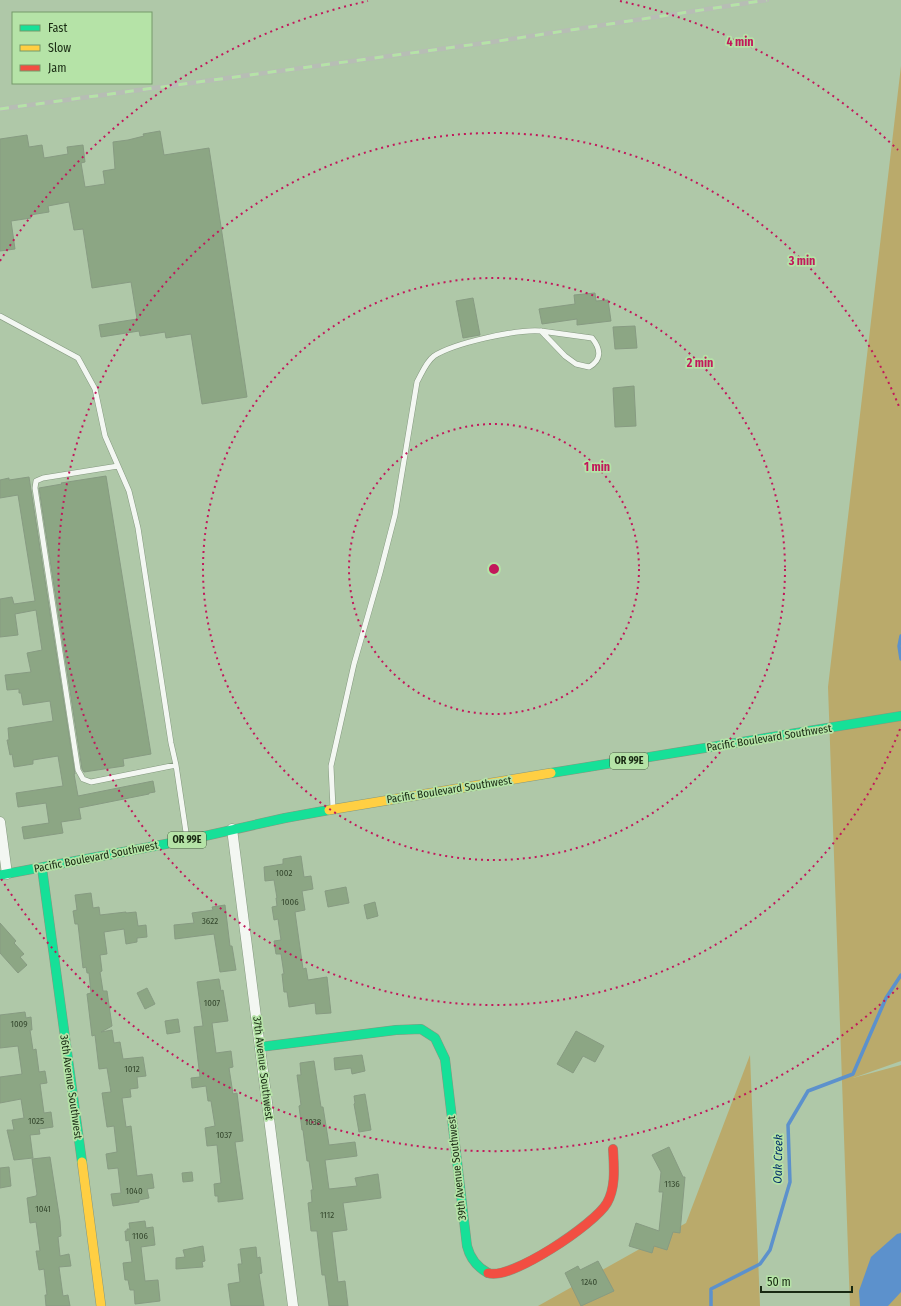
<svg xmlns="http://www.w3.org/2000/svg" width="901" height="1306" viewBox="0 0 901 1306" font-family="'Fira Sans Condensed',sans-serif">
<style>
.green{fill:#baaa6b}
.water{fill:#5c91cc}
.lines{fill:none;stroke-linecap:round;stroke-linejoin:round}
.stream{stroke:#5c91cc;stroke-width:3.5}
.building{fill:#8ca684;stroke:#879b82}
.lane-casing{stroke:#84987f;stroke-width:6}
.street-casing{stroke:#84987f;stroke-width:11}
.fast-casing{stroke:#84987f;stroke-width:10}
.slow-casing{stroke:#84987f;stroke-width:10}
.jam-casing{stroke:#84987f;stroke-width:10}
.lane{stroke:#f3f7f2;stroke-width:5}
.street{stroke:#f3f7f2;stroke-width:10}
.fast{stroke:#16e098;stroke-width:9}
.slow{stroke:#ffcf43;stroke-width:9}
.jam{stroke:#f24e42;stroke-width:9}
.rail-casing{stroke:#b7bdb5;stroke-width:4.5}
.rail{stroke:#b5e3a7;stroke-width:3;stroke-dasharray:9;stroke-linecap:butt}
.ring{fill:none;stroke:#c2185b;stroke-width:2;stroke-dasharray:2 4}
.labels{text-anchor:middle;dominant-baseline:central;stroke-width:3.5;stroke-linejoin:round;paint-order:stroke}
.number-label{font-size:9px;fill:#35482e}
.shield{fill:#b5e3a7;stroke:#47613f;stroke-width:1}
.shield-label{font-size:10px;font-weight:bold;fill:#182912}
.street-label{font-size:11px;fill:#182912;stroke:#b5e3a7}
.water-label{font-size:12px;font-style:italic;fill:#012d6a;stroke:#b5e3a7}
.centre{fill:#c2185b;stroke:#b5e3a7;stroke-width:2}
.ring-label{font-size:12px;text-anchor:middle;font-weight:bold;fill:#c2185b;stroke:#b5e3a7;stroke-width:3.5;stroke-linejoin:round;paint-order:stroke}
</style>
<rect width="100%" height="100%" fill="#afc8a8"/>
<path class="green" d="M901,66v995l-48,17 48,-13v241h-51l-22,-619z
M750,1055l10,251h-222l148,-83z"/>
<path class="water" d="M901,1233v59l-13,14h-28l-1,-15 12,-34 26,-23z"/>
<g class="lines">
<path class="stream" d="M901,636l-2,10 2,13
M711,1306v-17l49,-25 10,-14 20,-68 -2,-57 20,-34 45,-17 33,-76 15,-23"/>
</g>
<path class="building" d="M160,131l4,24 45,-7 38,249 -45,7 -11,-70 -25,4 -1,-6 -25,4 -1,-5 -38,6 -2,-12 38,-6 -6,-37 -39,6 -9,-59 -9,1 -5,-28 -21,4 1,6 -19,3 1,3 -20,3 4,28 -15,2v-112l27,-4 2,12 13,-2 2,13 24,-4 -1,-7 16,-2 2,17 -4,1 4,24 20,-3 -2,-13 12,-2 -2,-27 15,-2 16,-4 -1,-2z
M595,293l1,8 12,-1 3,21 -34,4v-6l-35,5 -3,-15 36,-5 -1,-9z
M473,298l7,37 -17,3 -7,-37z
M635,326l2,22 -22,1 -2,-22z
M634,386l2,40 -21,1 -2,-39z
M106,476l45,278 -28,5 1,7 -40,6 -2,-3 -43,-281 23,-4 -1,-1z
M29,477l46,297h-1l4,22 75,-15 2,11 -6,1v1l-70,14 2,11 -20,3 2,11 -39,6 -2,-12 27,-4 -3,-20 -28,4 -2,-14 47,-7 -5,-30 -25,4v4l-19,3 -2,-13 -2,1 -3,-15h2l-1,-12 45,-7 -3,-20 -27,4 -2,-12h-2v-4l-12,1 -2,-15 26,-3 -4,-19 15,-3 -6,-40 -21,4 3,21 -18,2v-38l12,-2 2,7 21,-3 -17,-106 -18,3v-18l9,-2v2z
M301,856l3,21 7,-1 2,13 -11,2 3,19 -10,2 8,57 3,-1 2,12 19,-3 4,36 -15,1 -1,-11 -26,4 -2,-15h-3l-2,-18h2l-3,-20h-5l-2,-13 7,-1 -3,-21 -4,1 -2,-13 5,-1 -1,-8h1l-3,-18 -9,1 -1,-14 19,-3v-5z
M346,887l3,16 -21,4 -3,-16z
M91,893l2,15 6,-1 1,8 26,-3v1l10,-1 2,14 8,-1 1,12 -10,1v4l-11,2 -2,-15 -20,3 3,22 -7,1 2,16 -2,1 3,19h4l5,35 -11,6 11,-2 2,13 6,-1 3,17 20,-2 3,19 -9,1 1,11 -8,1 1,8 -9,1 4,29 5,-1 6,50 15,-2 2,14 -7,1 2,9 -10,2v2l-26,4 -2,-12 10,-1 -3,-25 -10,1 -2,-15 11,-2 -3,-26 -7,1 -5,-34 9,-1 -4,-24 -8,1 -4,-34 -3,1 -5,-42 4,-1 -2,-20h-2l-1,-6 -3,1 -5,-44h-3l-2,-13 4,-1 -2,-15z
M375,902l3,14 -11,3 -3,-14z
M225,905l5,41h2l4,24 -16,2 -6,-38 -39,5 -1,-14 20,-2 -2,-10 21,-3 -1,-3z
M0,923l16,18 -2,2 10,11 -4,3 7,8 -9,8 -18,-20z
M219,979l2,12 2,-1 5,31 -16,2 4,30 15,-2 2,16 -4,1 4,26 4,-1 6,48 -8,1 8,57 -25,3v-6h-3l-1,-12 7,-1 -4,-38 -10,1 -2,-18 10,-2 -4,-25h-3l-2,-15 -14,2 -1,-10 9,-1 -6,-50 9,-1 -6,-44z
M147,988l8,16 -10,5 -8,-16z
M25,1012l1,6 5,-1 1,13h-2l3,20 3,-1 3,23 6,-1 2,12 -7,1 4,29 7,-1 2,15 -14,2 1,5 -10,1 3,23 -19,2 -7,-30h7l-2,-10 12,-2 -3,-19 -21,4v-26l22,-3 -4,-28 -18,2v-33z
M178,1019l2,13 -13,2 -2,-13z
M576,1031l28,15 -9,16 -12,-6 -10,17 -16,-9z
M362,1055l3,16 -13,3 -1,-6 -16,2 -1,-12z
M314,1061l7,46h2l6,38 26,-3 2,14 -32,4 4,29 28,-3 -2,-8 23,-4 3,24 -38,5 4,27 -15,2 6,50 7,-1 3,25h-19l-4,-31h-3l-5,-44h-6l-3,-28 4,-1 -1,-12h2l-4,-29h-2l-4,-31h-1l-3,-24 2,-1 -4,-30h4l-1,-12z
M365,1094l6,36 -12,2 -5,-28 1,-1 -1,-7z
M669,1147l14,30h2l-5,56 -7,-1 -6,18 -13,-4 -2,7 -23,-7 7,-23 23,8 4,-39h-4l2,-20 -9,-17z
M50,1157l10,64 1,15 -3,1 2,19 9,-2 2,12 -12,1 4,29 5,-1 2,11h-24l-1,-11h2l-3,-26 -5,1 -3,-19h4l-4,-29 -6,1 -3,-25 9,-2 1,-2 -5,-35z
M9,1167l2,19 -11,2v-20z
M192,1172l1,9 -10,1 -1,-9z
M145,1221l1,7 7,-1 2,18 -14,2 4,34 13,-1 2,21 -25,3 -1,-14h-4l-2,-10h-3l-2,-17 9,-1 -3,-22 -3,1 -1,-10h2v-2h3l-1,-6z
M203,1246l2,15 -3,1 1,5 -27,2v-11l9,-1 -2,-7z
M256,1247l1,11 3,-1 2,16 -3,1 5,32h-33l-3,-22 12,-2 -2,-18h4l-2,-15z
M598,1261l16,30 -33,15 -16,-33 13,-7 2,4z"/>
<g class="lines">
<g class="lane-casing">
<path id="lane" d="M0,316l78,42 17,31 10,47 24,55 9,37 33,215 5,22 11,74
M118,466l-75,12 -7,3 -1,7 43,282 5,9 8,3 85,-17
M333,808l-2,-42 23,-102 26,-91 15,-58 22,-133c5,-9 9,-20 17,-26 20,-13 83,-27 107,-25l51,7c9,11 10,22 -3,29l-13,-3 -11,-8 -24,-25"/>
</g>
<g class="street-casing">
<path id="street" d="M0,822l7,52
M232,829l61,477"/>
</g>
<g class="fast-casing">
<path id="fast" d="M551,773l350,-57
M42,868l40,294
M0,875l187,-35 98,-22 44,-8
M260,1047l136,-17 25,-1 14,9 10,21 22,187c3,12 10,21 21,27"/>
</g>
<g class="slow-casing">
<path id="slow" d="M329,810l222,-37
M82,1162l19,144"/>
</g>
<g class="jam-casing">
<path id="jam" d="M488,1273c22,8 107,-49 119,-70 9,-16 7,-36 6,-54"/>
</g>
<use href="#lane" class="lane"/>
<use href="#street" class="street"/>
<use href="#fast" class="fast"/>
<use href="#slow" class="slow"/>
<use href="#jam" class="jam"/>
<g class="rail-casing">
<path id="rail" d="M0,109l492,-67 275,-42"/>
</g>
<use href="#rail" class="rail"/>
</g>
<g class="ring">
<circle cx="494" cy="569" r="145"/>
<circle cx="494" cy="569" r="291"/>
<path d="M900 729A436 436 0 1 1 900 409"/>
<path d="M898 988A582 582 0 0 1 0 877M0 261A582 582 0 0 1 368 1M620 1A582 582 0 0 1 898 150"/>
</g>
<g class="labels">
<g class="number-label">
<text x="284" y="873">1002</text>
<text x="290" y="902">1006</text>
<text x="210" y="921">3622</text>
<text x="212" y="1003">1007</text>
<text x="19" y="1024">1009</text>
<text x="132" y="1069">1012</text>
<text x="36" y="1121">1025</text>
<text x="313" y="1122">1038</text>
<text x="224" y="1135">1037</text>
<text x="672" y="1184">1136</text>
<text x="134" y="1191">1040</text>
<text x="43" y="1209">1041</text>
<text x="327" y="1215">1112</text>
<text x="140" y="1236">1106</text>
<text x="589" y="1282">1240</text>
</g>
<g class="shield">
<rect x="610" y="753" width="38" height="16" rx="3"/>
<rect x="168" y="832" width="38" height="16" rx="3"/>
</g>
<g class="shield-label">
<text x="629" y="761">OR 99E</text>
<text x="187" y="840">OR 99E</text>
</g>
<g class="street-label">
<text transform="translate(769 738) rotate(-9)">Pacific Boulevard Southwest</text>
<text transform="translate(449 790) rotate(-9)">Pacific Boulevard Southwest</text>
<text transform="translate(96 857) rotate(-11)">Pacific Boulevard Southwest</text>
<text transform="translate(263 1068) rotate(83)">37th Avenue Southwest</text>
<text transform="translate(71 1087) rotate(82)">36th Avenue Southwest</text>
<text transform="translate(457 1168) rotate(-96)">39th Avenue Southwest</text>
</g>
<g class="water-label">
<text transform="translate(778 1159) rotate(-89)">Oak Creek</text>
</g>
</g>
<circle cx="494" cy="569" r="6" class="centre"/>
<g class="ring-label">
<text x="740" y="46">4 min</text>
<text x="802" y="265">3 min</text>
<text x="700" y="367">2 min</text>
<text x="597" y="471">1 min</text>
</g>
<rect x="12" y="12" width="140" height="72" fill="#b5e3a7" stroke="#76996b"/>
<rect x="20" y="25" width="20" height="6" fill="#16e098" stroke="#76996b"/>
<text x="48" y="32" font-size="12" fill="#182912">Fast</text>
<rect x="20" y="45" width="20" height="6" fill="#ffcf43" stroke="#76996b"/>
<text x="48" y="52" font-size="12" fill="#182912">Slow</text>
<rect x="20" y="65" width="20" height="6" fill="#f24e42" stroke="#76996b"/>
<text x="48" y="72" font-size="12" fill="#182912">Jam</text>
<path d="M761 1286v6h91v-6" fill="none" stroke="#182912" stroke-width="2"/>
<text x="767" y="1286" font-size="12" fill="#182912" stroke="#b5e3a7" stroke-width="3" paint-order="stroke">50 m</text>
</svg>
